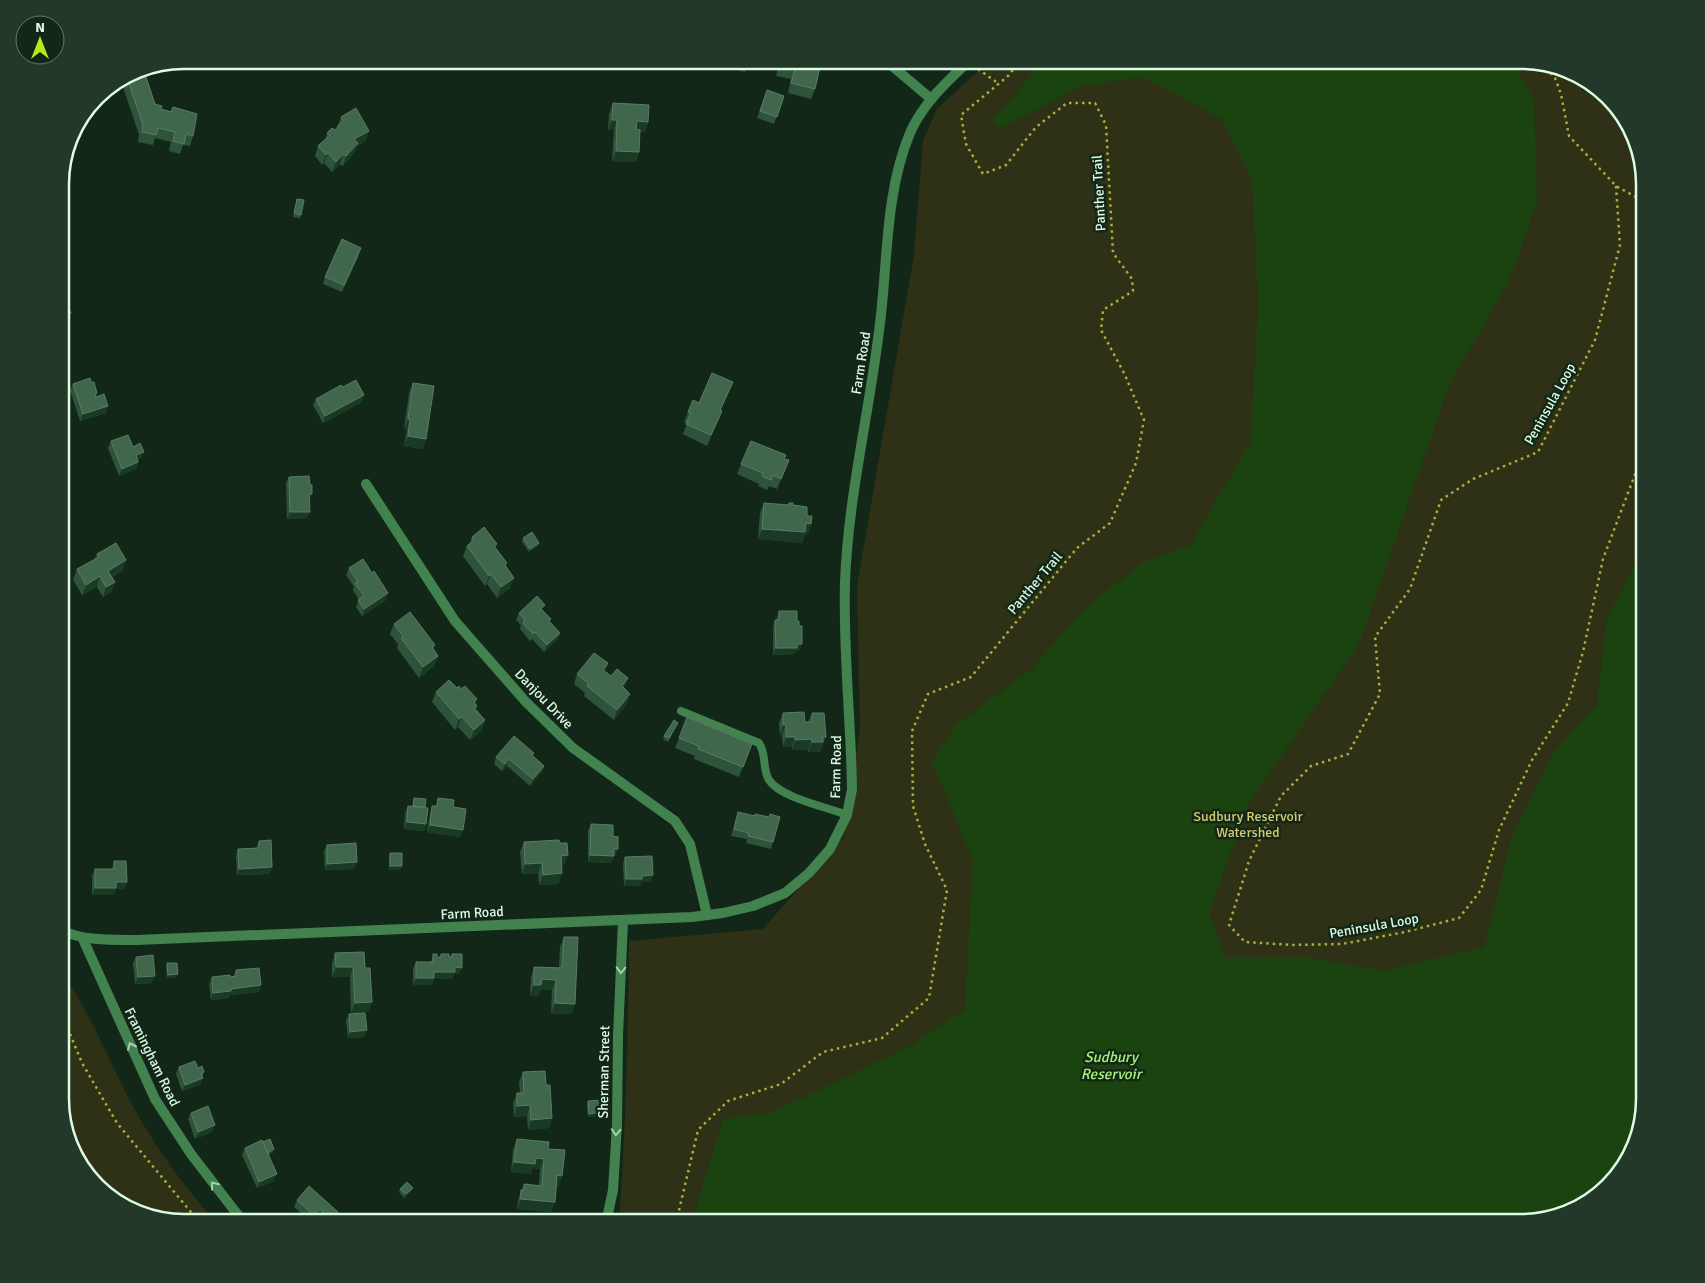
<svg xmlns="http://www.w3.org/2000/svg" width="1705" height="1283" viewBox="0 0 1705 1283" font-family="Signika,sans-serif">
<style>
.green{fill:#2e3116}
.water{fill:#1b4310}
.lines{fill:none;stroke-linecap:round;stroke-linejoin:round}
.path{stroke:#a7b03c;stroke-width:2.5;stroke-dasharray:2.5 4;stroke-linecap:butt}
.service{stroke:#42824e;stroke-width:8}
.minor{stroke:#42824e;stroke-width:10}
.tertiary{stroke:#42824e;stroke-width:10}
.wall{fill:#2d543a}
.shaded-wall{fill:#1b3a25}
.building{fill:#40664c;stroke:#587d64}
.oneway{stroke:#a6d1b0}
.labels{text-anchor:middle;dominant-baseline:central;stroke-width:5;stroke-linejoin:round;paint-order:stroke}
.street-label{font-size:14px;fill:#dcfce4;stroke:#132719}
.park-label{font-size:14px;fill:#d6cb6e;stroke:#132719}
.water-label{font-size:15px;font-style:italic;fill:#a6f274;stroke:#132719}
.rim{fill:none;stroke:#dcfce4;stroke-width:2.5}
</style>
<rect width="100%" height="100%" fill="#132719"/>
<path class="green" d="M990,60h532l40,7 35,19 35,43 13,54v917l-7,40 -19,35 -43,35 -54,13h-903c7,-94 9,-188 10,-282l134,-12 81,-92 16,-108 -3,-143 57,-331 9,-115 14,-31z
M60,970c31,42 49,93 74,138 23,42 51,80 83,115h-34l-40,-7 -35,-19 -35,-43 -13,-47z"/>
<path class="water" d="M1044,60h467l23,40 3,101 -28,80 -60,104 -90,259 -111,160 -39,109 16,44h81l77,14 102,-24 27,-110 40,-82 45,-51 10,-85 33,-64 3,-75 2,-5v625l-7,40 -19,35 -43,35 -54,13 -11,-10 -23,10h-792l-2,-8 29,-96 48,-6 139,-67 55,-37 8,-148 -41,-100 25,-37 75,-55 56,-64 56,-43 46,-17 61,-103 7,-141 -6,-123 -30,-59 -78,-42 -62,9 -82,43 -7,-9z"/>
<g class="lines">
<path class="path" d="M1542,63l13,15 6,16 8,42 47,50 29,16
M978,69l21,15
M1616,186l4,59 -25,95 -57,112 -65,27 -32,21 -31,89 -35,48 5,57 -32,60 -37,12 -30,30 -32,65 -20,64 16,17 47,3 50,-1 63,-12 54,-14 22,-28 18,-60 33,-70 36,-57 15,-51 20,-93 42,-111
M60,1010l22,53 35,60 83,100
M676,1223l22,-93 30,-29 53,-17 42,-32 59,-14 47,-40 18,-108 -22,-46 -12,-38 -1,-75 16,-37 43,-17 106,-129 33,-25 26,-60 8,-43 -19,-45 -24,-45 2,-20 30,-19 -1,-12 -19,-26 -7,-128 -11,-22h-28l-31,24 -30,38 -23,9 -17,-30 -5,-29 47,-39 13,-16"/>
<path class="service" d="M681,711l78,32c8,12 3,26 10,37 12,18 58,27 78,35"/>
<path class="minor" d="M885,60l45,38
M366,484l89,137 71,81 47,46 102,73 15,23 17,71
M606,1223l7,-33 4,-65 1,-89 5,-115"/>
<path class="tertiary" d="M60,930c24,11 51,10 77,10l555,-23 31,-4 30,-7 32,-13 24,-20 21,-24 17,-34 5,-26c-1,-69 -9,-137 -7,-206 3,-87 25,-173 35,-260 8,-63 5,-130 30,-190 13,-30 37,-51 60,-73
M82,937l73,162 36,55 53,69"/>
</g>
<path class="wall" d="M627,60h18l-3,7 -16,-5z
M725,60h24l-4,12 -21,-6z
M752,60h17l-1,5z
M778,60h31l6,29 -4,10 -23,-6 3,-14 -15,-3 3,-12 -2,-1z
M133,71l22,33 6,5 10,2 2,-4 20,29 -3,10 -7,-1 -3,9 -11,-3 2,-9 -16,-4 -2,7 -15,-3 1,-7 -17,-51 3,-8z
M767,90l17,6 -10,28 -17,-6z
M613,103l35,19 -3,10h-5l-1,20 -3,10 -24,-1 2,-31h-6l1,-16z
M341,117l28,14 -4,10 -8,5 -3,7 -11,13 -3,-2 -8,8 -8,-9 -2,2 -7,-9 3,-10 7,-6 2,-7 8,-3 2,-3z
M297,199l4,16 -1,3 -7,-1z
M359,255l-17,37 -19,-8 2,-7z
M91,382l6,11 -1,3 10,17 -26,8 -10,-31 3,-6z
M733,382l-12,28 1,1 -4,10 -11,25 -24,-12 4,-11 -3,-1 4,-10 11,-9z
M413,383l13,56 -3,10 -19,-3 3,-16 -3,-1 5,-36z
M316,399l46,3 -39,21 -10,-18z
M111,441l22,6 8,11 -3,2v2l-2,7 -17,7 -11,-28z
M785,459l4,1 -12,29 -8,-3 -2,4 -9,-4 1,-2 -22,-10 4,-10z
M289,477l21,24h-1l-2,17 -20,1 -1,-36z
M764,503l24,2 1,-2 18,13 4,8 -3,10h-3l-3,9 -44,-4 2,-26z
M472,537l25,7 -2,4 11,18 4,22 -13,10 -10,-14 -2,2 -22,-30 4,-10 2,-1z
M523,538l16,5 -1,3 -9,6 -7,-10z
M97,554l26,16 -11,7 3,5 -4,10 -8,5 -6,-10 -15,8 -9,-15 4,-11 17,-9z
M349,568l37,32 -24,16 -6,-9 3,-7 -6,-10 1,-3 -8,-12z
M543,610l7,12 10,11 -3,7 -13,12 -12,-13 -2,2 -10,-12 1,-4 -5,-5 3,-7z
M779,611l18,10 2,5 3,18 -3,7h-3l-1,3 -22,1v-28l2,-7h1z
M394,624l41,21 -2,4 5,7 -4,10 -15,12 -22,-30 1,-4 -8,-10z
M608,663l-3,9 19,17 3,15 -13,16 -30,-24 1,-3 -11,-9 3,-10z
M457,688l4,1 16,10 -2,5 2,2 -1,3 9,11 -3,10 -12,10 -12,-13 -3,3 -23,-28 4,-10z
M783,713l22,9h3l4,-9 14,24 -6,15h-12v-2h-16v-3h-9l-1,-12h-2l-1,-12z
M678,723l-10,19 -5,-3 1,-3z
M679,738l69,16 -9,23 -45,-18 1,-3 -20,-8z
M534,753l-1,3 11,10 -2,6 -12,14 -23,-20 -5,5 -8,-7 2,-7z
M414,798l11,10 1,16 -2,7 -20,-2 1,-16 3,-7 4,1z
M438,798l15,9 7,30 -33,-5 3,-19 2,-7h4z
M738,812l35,30 -2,7 -25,-6 1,-4 -16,-3z
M591,824l22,12 2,20h-1l-3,7 -23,-1v-31z
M259,841l13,26 -3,7 -32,1 -1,-19 2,-7 18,-1z
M524,842l40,23h-3l1,8 -4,11 -19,1 -1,-12 -16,1 -2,-22z
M327,845l27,24 -29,1 -1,-19z
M390,853l11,16 -12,1v-13z
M625,857l28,18 -3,7h-9l-1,4h-16l-1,-22z
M114,861l13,21 -3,7h-8l-2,6h-22v-19l3,-7h17z
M564,937l11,67 -4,10h-20l1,-24h-12l-2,6 -8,-1 1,-18 3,-10 25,1 1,-21z
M335,953l30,15 7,34 -4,10 -17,1 -1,-36h-18v-14z
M433,954l4,3h3l1,-3 10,3 1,-3 7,20h-5l-2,5 -18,-1 -2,7h-19v-16l3,-7h15z
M136,957l16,26 -17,1 -2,-21z
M167,963l9,15h-9l-1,-11z
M236,970l23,22 -29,3 -1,3 -18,2 -2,-16 3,-7h21z
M349,1014l18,16 -3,7 -16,1 -2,-17z
M179,1067l19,1 6,4 -4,13 -18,6 -6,-17z
M523,1072l23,13 6,33 -3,10 -21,2 -1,-14 -13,1 -1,-14 4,-10h3l-1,-11z
M588,1101l13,11 -1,4 -12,1 -1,-12z
M191,1113l21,19 -17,7 -7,-20z
M517,1139l31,10 11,37h-2l-2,16 -4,10 -34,-3 1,-9 6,-16 15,2 1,-17 -7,-1 -2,6 -20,-2 2,-23z
M263,1142l11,7 -1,4 -4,2 5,26 -17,7 -15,-33 3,-7z
M309,1186l26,33 -4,4h-15l2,-6 -1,-1 -6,6 -17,-15 3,-7z
M400,1189l11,2 -7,7 -5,-6z"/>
<path class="shaded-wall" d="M612,120h5l-3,10h-6z
M637,121l11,1 -3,10 -12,-1z
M369,131l-4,10 -8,5 -3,7 -11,13 3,-10 8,-17z
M616,151l23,1 -3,10 -24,-1z
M328,153l-4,10 -2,2 4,-10z
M343,154l-3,10 -8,8 4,-10z
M71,313l-3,7 -8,4v-6z
M733,382l-4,10 -13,28 4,-10z
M364,395l-2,7 -39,21 2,-7z
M108,406l-2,7 -26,8 3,-7z
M722,411l-4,10 -11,25 4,-11z
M408,419h2l-3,11 -3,-1z
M408,436l18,3 -3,10 -19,-3z
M144,452l-3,6 -8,4 3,-7z
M138,462l-2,7 -17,7 3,-7z
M309,494h3l-2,7h-4z
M290,512h20l-3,6 -20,1z
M806,523l5,1 -3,10h-3l-3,9 -44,-4 4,-10z
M539,543l-1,3 -9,6 1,-3z
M126,560l-3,10 -19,11 4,-10z
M491,574l-4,10 -2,2 4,-10z
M100,576l-3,11 -15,8 4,-10z
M514,578l-4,10 -13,10 4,-11z
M115,582l-4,10 -8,5 3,-10z
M388,593l-2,7 -24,16 2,-7z
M560,633l-3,7 -13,12 3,-7z
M797,644h5l-3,7h-3l-1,3 -22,1 3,-7z
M438,656l-4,10 -15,12 4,-11z
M608,663l-4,10 -1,-3z
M628,678l-4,10 -6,9 4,-11z
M630,694l-3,10 -13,16 3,-10z
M462,717l-4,10 -3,3 4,-11z
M485,720l-3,10 -12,10 4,-10z
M783,725h3l-4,10h-2z
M786,737h9l-3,10h-9z
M823,737h3l-6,15h-12l4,-10z
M812,739l-4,11h-16l3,-10z
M509,759l-2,7 -5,5 3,-7z
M544,766l-2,6 -12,14 3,-7z
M407,822l19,2 -2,7 -20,-2z
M430,825l33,5 -3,7 -33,-5z
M614,849h4l-3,7h-4z
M568,855l-4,10 -7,1 4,-10z
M590,855l24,1 -3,7 -23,-1z
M357,862l-3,7 -29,1 2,-6z
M542,863l-4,10 -16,1 3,-10z
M390,866h12l-1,3 -12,1z
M272,867l-3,7 -32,1 2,-6z
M562,873l-4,11 -19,1 4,-10z
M653,875l-3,7h-9l-1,4h-16l2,-7 16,-3z
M116,882h11l-3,7h-8l-2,6h-22l3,-7z
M336,967h17l-3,10h-18z
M455,967l7,1 -3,6h-5l-2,5 -18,-1 -2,7h-19l3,-7 18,-6z
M178,974l-2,4h-9l1,-3z
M155,976l-3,7 -17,1 3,-7z
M542,979l14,1 -4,10h-12l-2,6 -8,-1 4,-10z
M261,985l-2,7 -29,3 -1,3 -18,2 2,-7 18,-4z
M372,1002l-4,10 -17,1 4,-10z
M555,1003l20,1 -4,10h-20z
M367,1030l-3,7 -16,1 2,-6z
M203,1078l-3,7 -18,6 3,-6z
M530,1105l-3,11 -13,1 3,-11z
M601,1112l-1,4 -12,1 1,-3z
M552,1118l-3,10 -21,2 3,-10z
M215,1125l-3,7 -17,7 3,-7z
M274,1149l-1,4 -7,3 1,-3z
M536,1158l8,1 -4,10 -7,-1 -2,6 -20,-2 3,-10z
M277,1174l-3,7 -17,7 2,-6z
M557,1175l5,1 -3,10 -5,-1z
M413,1188l-2,3 -7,7 2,-4z
M520,1199l35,3 -4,10 -34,-3z
M320,1209l-3,7 -6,6 3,-6z
M338,1212l-3,7 -4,4h-3z"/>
<path class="building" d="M729,60h20l-2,5z
M781,60h28l12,3 -6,26 -24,-6 4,-14 -15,-4z
M143,68l12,36 7,2 -1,3 10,3 2,-5 24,7 -4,22 -7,-2 -2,10 -11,-3 2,-9 -17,-4 -2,7 -14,-3 1,-7 -17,-50 7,-4z
M767,90l17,6 -7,21 -17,-6z
M613,103l36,2 -1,17 -11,-1 -1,8 4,1 -1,22 -23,-1 1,-31h-5z
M356,108l13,23 -15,8 4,4 -12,13 -3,-2 -7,8 -8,-9 -2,2 -8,-9 12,-11 -3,-2 5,-5 3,2 8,-9 -2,-4z
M297,199l7,1 -3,15 -7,-2z
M342,239l19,9 -17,37 -19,-8z
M61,292l10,21 -11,5v-25z
M712,373l21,9 -13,28 2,1 -11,24 -25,-11 5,-11 -3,-1 5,-12 6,3z
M90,378l1,4h3l3,11 -2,1 1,3 8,-3 4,12 -25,8 -10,-30z
M356,380l8,15 -39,21 -9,-17 25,-14 2,2z
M413,383l21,3 -8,53 -18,-3 2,-17h-2z
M128,435l5,12 7,-4 4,9 -8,3 2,7 -16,7 -11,-28z
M751,441l35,14 -2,4 5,1 -8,19 -8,-4 -2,5 -9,-4 1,-3 -22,-9z
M309,476l1,9h2v9h-3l1,18h-20l-1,-35z
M764,503l25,2v-2h4v2l14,2v9h5l-1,8 -5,-1 -1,9 -43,-3z
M484,527l13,17 -3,2 13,17 -2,2 9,13 -13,9 -10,-13 -2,2 -22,-30 7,-6 -2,-3z
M532,532l7,11 -9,6 -7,-11z
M116,543l10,17 -18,11 7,11 -9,5 -6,-11 -14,9 -9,-16 22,-12 -2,-3z
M363,559l9,14 2,-2 14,22 -24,16 -6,-9 6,-4 -9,-13 3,-1 -9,-14z
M537,596l8,9 -4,4 10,10 -2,2 11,12 -13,12 -12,-13 -2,2 -10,-11 2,-3 -6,-7z
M779,611h18v10h2v5h3v18h-5v4h-21l-1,-28h4z
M410,612l25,33 -3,2 6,9 -15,11 -22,-29 2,-2 -9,-12z
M594,653l14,10 -5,7 8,6 6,-7 11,9 -6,8 8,8 -13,16 -30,-24 2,-2 -12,-10z
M449,680l8,8 2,-2 2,3 4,-3 12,13 -3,3 3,4 -3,2 11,12 -11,10 -12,-13 -3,2 -23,-27z
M804,712l1,10h7v-9h12l2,24h-3v5h-11v-3l-17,1v-3h-9v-12h-3v-12z
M687,717l65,27 -9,23 -45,-18 1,-3 -20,-8z
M674,720l4,3 -9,15 -5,-2z
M514,736l20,17 -2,2 12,11 -11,13 -24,-20 -4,5 -9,-7z
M414,798l12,1 -1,8 -12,-1z
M438,798l16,2 -1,7 13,2 -3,21 -33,-5 2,-19h5z
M408,806l20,2 -2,16 -19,-2z
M738,812l17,4v-2l14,3 1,-3 10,3 -7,25 -25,-6 1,-3 -15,-4z
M591,824l22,1v11l5,1v12h-4v7l-24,-1z
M271,840l1,27 -33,2 -1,-20 21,-1v-7z
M559,840l1,3h7l1,12 -7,1 1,17 -19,2 -1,-12 -17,1 -1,-22z
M356,843l1,19 -30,2v-19z
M390,853h12v13h-12z
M652,856l1,19 -11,1v3h-16l-1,-22z
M114,861h12l1,21h-11v6h-21v-19h19z
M564,937h14l-3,67 -20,-1 1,-23 -14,-1 -1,6h-7v-18l28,1z
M364,952l1,16h5l2,34 -17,1 -2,-36h-17l-1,-14z
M433,954h4v3h4v-3h8v3h3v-3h10v14l-7,-1v5h-21v6h-18v-16h17z
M153,955l2,21 -17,1 -2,-20z
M167,963h10l1,11 -10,1z
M259,968l2,17 -30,4v2l-18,2 -1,-16 18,-2v2l6,-1v-6z
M365,1013l2,17 -17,2 -1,-18z
M195,1061l3,7 4,-2 2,6 -3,1 2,5 -18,7 -6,-18z
M545,1071l1,14h4l2,33 -21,2 -1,-15 -13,1v-13h7l-1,-21z
M600,1100l1,12 -12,2 -1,-13z
M208,1106l7,19 -17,7 -7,-19z
M270,1139l4,10 -6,4 -5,-11z
M517,1139l32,3 -1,7 17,1 -3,26 -5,-1 -2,27 -35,-3 1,-9h3v-6l18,2 2,-27 -8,-1 -1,6 -21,-2z
M262,1140l15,34 -18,8 -14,-34z
M407,1182l6,6 -7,6 -6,-5z
M309,1186l29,26 -10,11h-2l-7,-7 4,-4 -3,-3 -6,7 -17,-16z"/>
<defs><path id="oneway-chevron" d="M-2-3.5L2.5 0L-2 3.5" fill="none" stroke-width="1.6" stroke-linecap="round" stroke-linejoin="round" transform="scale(1.25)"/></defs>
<g class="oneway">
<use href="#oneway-chevron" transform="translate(621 970) rotate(92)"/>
<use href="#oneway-chevron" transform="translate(131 1046) rotate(-114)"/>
<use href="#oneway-chevron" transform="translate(616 1132) rotate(93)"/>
<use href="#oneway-chevron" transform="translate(214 1185) rotate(-127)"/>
</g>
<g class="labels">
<g class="street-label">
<text transform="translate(1099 193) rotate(-93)">Panther Trail</text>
<text transform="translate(861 363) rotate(-81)">Farm Road</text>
<text transform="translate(1550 404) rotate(-61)">Peninsula Loop</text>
<text transform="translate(1035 583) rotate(-50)">Panther Trail</text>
<text transform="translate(544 699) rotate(46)">Danjou Drive</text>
<text transform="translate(836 767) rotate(-89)">Farm Road</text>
<text transform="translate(472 913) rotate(-3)">Farm Road</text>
<text transform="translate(1374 926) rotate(-10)">Peninsula Loop</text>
<text transform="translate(152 1057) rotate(64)">Framingham Road</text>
<text transform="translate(604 1072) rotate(-89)">Sherman Street</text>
</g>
<g class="park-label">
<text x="1248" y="816">Sudbury Reservoir<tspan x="1248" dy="16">Watershed</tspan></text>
</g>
<g class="water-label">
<text x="1111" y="1057">Sudbury<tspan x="1111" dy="17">Reservoir</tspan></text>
</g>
</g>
<path d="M0 0H1705V1283H0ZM184 69H1521A115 115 0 0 1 1636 184V1099A115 115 0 0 1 1521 1214H184A115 115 0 0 1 69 1099V184A115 115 0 0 1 184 69Z" fill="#233829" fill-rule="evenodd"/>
<path class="rim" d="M184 69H1521A115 115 0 0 1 1636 184V1099A115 115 0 0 1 1521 1214H184A115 115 0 0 1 69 1099V184A115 115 0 0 1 184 69Z"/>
<g transform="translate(40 40)"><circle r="24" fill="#132719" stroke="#637c6a"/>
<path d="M0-4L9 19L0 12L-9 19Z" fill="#b8ea1a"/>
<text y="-8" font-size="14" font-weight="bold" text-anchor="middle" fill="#dcfce4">N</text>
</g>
</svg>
